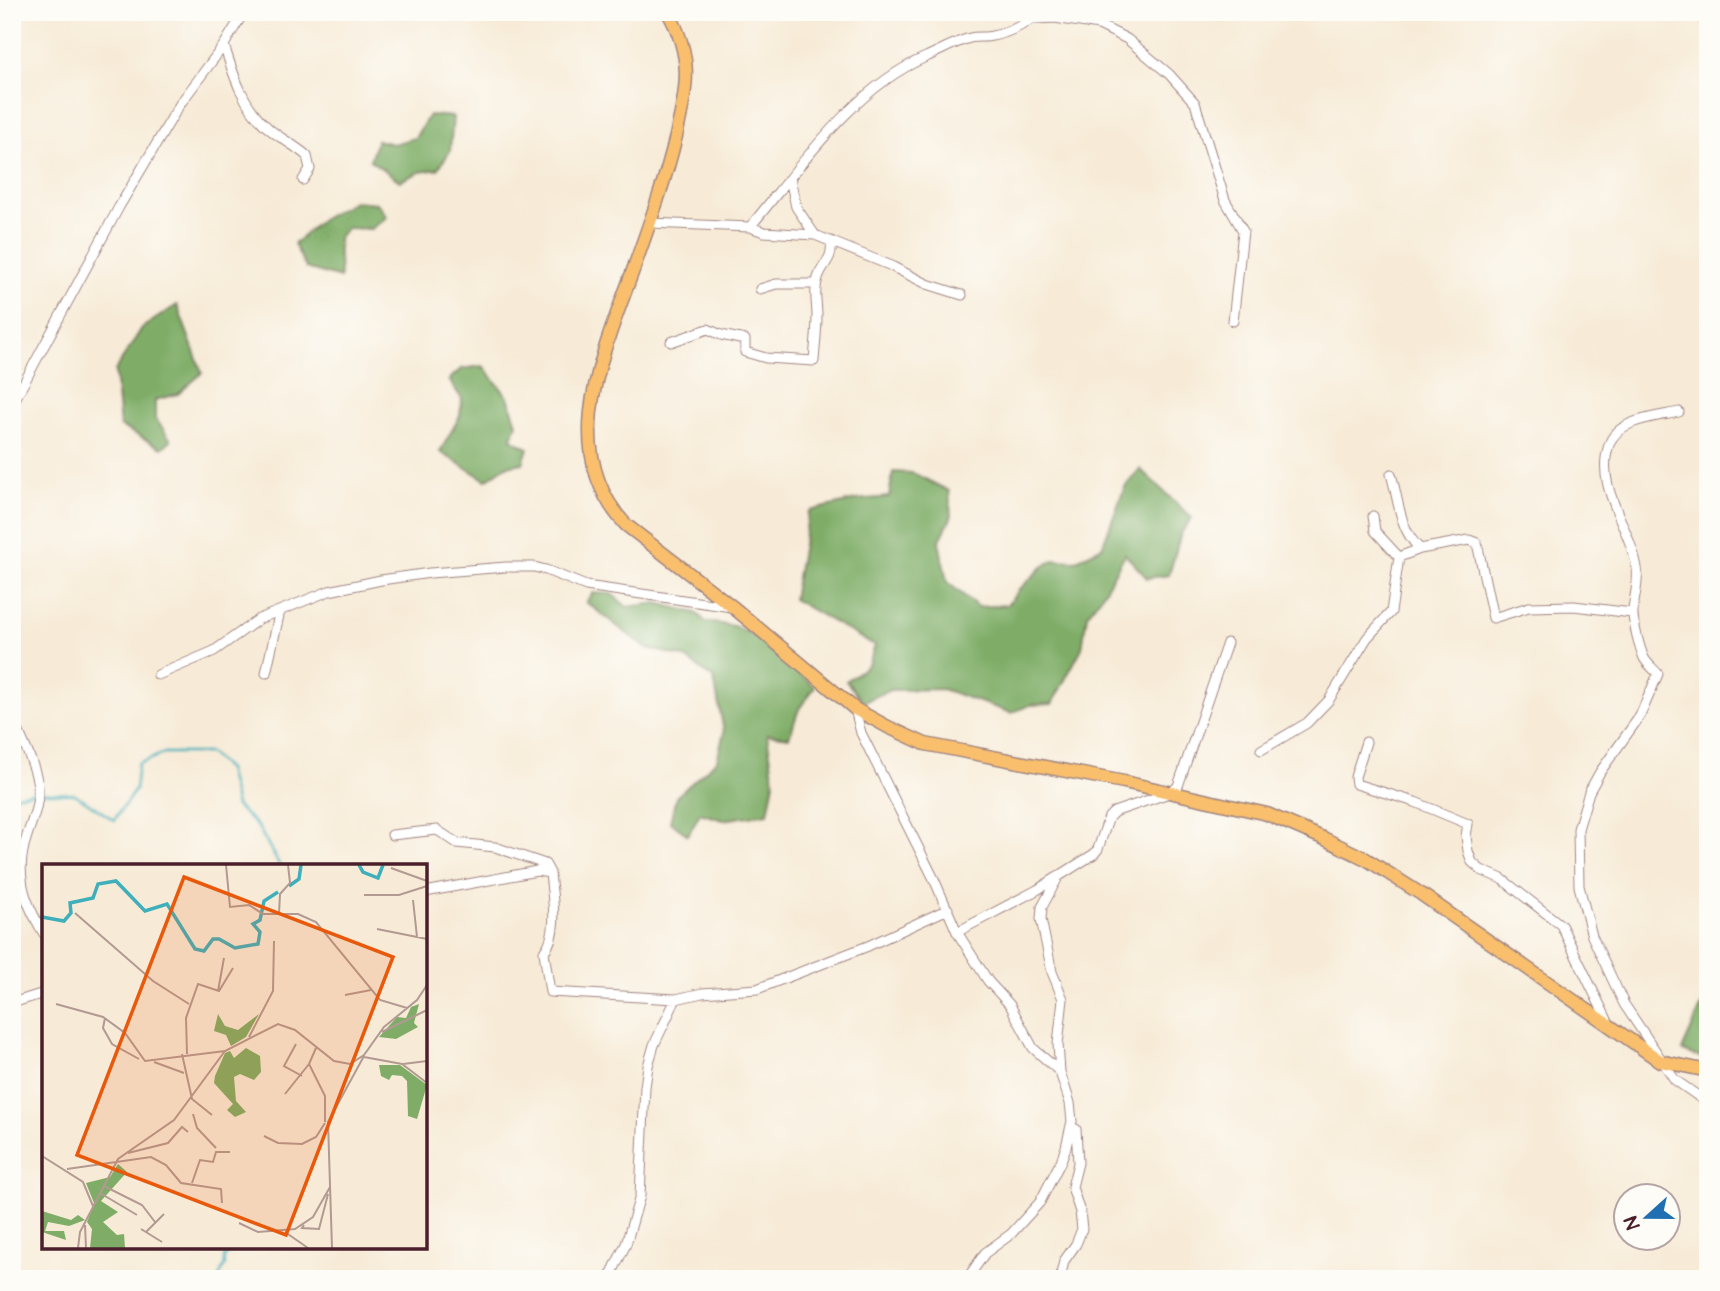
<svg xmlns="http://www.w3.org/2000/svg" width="1720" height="1291" viewBox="0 0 1720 1291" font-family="'Architects Daughter',sans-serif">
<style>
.forest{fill:#7fad67;stroke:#646649;stroke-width:2}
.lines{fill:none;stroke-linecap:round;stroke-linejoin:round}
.stream{stroke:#40afbc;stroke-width:2.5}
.minor-casing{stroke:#a08581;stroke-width:11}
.major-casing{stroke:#a08581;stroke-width:15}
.minor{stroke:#fff;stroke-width:9}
.major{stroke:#f9bf6d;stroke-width:12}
.inset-river{fill:none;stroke:#40afbc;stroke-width:3.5}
.inset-road{fill:none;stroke:#b29992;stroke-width:2}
.view{fill:#e8590c;fill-opacity:0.15;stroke:#e8590c;stroke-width:3.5}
.inset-edge{fill:none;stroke:#4a1f2b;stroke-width:3.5}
</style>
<rect width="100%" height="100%" fill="#fdfcf7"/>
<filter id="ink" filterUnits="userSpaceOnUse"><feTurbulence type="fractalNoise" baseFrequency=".0143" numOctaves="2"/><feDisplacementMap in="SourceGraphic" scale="14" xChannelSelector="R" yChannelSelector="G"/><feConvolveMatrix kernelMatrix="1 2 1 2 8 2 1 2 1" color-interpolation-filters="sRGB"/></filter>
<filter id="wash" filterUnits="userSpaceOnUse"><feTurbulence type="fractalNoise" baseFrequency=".00686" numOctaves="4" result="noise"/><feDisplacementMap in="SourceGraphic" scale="28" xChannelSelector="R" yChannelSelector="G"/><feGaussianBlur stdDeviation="1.57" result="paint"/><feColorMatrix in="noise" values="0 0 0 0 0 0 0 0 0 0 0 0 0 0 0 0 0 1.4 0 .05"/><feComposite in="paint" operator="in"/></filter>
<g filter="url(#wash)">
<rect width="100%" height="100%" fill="#f7ebd7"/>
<path class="forest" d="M429,115l24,2 -3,34 -12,18 -18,3 -20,9 -30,-21 7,-20 16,4 22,-6z
M354,201l23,2 10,14 -16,12 -24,-1 -9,10 2,40 -34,-10 -12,-24 27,-24z
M177,305l25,68 -24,21 -23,6v18l16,22 -9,8 -42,-22 -5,-55 27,-43z
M483,366l25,31 9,27 -6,15 17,9 -5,15 -17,3 -20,14 -46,-28 20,-36 2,-17 -13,-19 12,-11z
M1140,469l52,49 -11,15 -12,42 -22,3 -22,-24 -23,41 -15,20 -5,33 -30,56 -22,1 -19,8 -69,-24 -52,1 -27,12 -17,-21 22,-16 7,-19 -82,-47 16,-88 47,-11 33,-3 4,-25 20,1 36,18 2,27 -12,24 8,40 31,25 29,-2 12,-15 23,-23 12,-7 21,1 27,-14 23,-60z
M593,593l19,1 15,13 30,-4 39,10 10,9 28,4 19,9 62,52 -16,22 -10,28 -22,-3 7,48 -6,31 -45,7 -23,-7 -12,22 -18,-13 6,-25 41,-37 7,-28 -10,-53 -30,-22 -38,-9 -60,-46z
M1708,991v69l-26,-9z"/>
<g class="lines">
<path class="stream" d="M12,796l21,-4 42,2 39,26 21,-30 3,-26 27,-11h44l18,16 9,37 22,21 22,39
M218,1279l7,-14 -1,-8 10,-10"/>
</g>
</g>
<g filter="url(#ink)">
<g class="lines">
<g class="minor-casing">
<path id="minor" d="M1700,12l8,17
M1034,19l21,-1 44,7 28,14 42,35 26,29 30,97 18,31 -10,90
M224,45c9,29 19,61 43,82 12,11 28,18 40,29l3,13 -7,11
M790,178l6,29 19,28
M649,223l101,4c49,-59 104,-140 176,-170 14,-6 29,-15 44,-19 7,-2 15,0 22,-2 13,-2 39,-13 46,-24
M750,227l14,5 51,3 74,30 38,19 35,11
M760,289l16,-5h40
M671,342l37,-13 13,6 24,5v12l21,6 48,3c1,-15 3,-30 3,-45 0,-11 -3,-24 0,-34 3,-18 17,-20 14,-41
M12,405l107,-198 61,-103 44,-59 20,-33
M1679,412c-23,5 -62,7 -70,33 -15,42 22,83 28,123 2,16 -3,28 -4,43 -1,9 7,38 11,47 3,6 10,11 14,16l-18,42 -40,56 -11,20 -11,37 1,57 13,50 32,68 51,76 33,23
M1391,474c8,27 8,55 29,75l49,-9 8,3 16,75 36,-11 45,-1 58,7
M1373,516l2,15 24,26 21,-8
M266,673l14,-62
M158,675l56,-24 45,-32 70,-28 52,-11 49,-7 76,-6h28l12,3 40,16 146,21
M855,709l6,24 73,146 23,53 31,49 22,24 23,43 27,24 10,31 2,18 -6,26 -5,14 -21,41 -29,32 -26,19 -18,26
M12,716c8,21 25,51 26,72 1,18 -6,32 -11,48 -13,38 -3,65 17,98
M1366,742l-11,35 1,7 59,18 53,22 -2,12 2,15 4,11 9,8 21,9 59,46 48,99
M1261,750l46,-27 22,-23 38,-62 24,-26 8,-55
M392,835l45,-5 20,13 38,4 50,17 5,9c2,24 10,59 -6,79l6,40 126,7 26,-6 55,-4 111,-43 80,-37
M1057,879l-15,28 -1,12 11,53 11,27 -5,45 2,28
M425,892l112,-21 13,2
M957,932l80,-42 57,-36 4,-5 11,-32 5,-5 58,-20 6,-6 49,-143
M12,1003l32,-10
M609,1279l17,-35 14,-48 5,-109 3,-21 6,-21 22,-46
M1060,1279l4,-18 12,-17 6,-15 -2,-17 -8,-25 6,-24 -2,-34"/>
</g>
<g class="major-casing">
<path id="major" d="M668,12c26,46 19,75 8,124 -11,46 -28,92 -44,137 -29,80 -75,178 -6,252l108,83 121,101 33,18 37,17 199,38 143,32 58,25 41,20 55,35 239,167 48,10"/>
</g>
<use href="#minor" class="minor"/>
<use href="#major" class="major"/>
</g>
</g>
<g transform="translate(42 864)">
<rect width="385" height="385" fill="#f7ebd7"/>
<path d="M377,140l-5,19 4,4 -22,12 -17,-2 18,-20 9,1 5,-11zM176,150l7,12 13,4 21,-16 -13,23 -15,9 -5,-11 -12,-4zM204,184l14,8 1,16 -7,8 -14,-6 -6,3 2,24 10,11 -11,5 -8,-7 6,-6 -19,-21 1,-7 10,-23 5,-2 4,7zM337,201h21l27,20 -10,34 -9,-3 -1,-35 -5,-5 -10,-1 -3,5 -8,-4zM76,300l9,8 -26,29 17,11 -15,10 14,13 7,-1 1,14h-35l2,-19 -5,-7 7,-19 -8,-20 24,-6zM0,347l29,9 7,-5 7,5 -16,6 -21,-4 -3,9h19l2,9 -24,-8z" fill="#7fad67"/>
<path class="inset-river" d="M317,1l4,7 15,6 5,-13M247,22l10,-7 2,-14M0,53l22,4 7,-8 -1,-10 23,-5 5,-14 18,-3 29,30 22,-7 28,45 9,2 9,-12h6l16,9 23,-4 2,-12 -7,-8 7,-4 4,-19 14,-9"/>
<path class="inset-road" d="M184,1l4,42 19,-2 14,9h35l18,8 64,78 27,8M349,4l36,13M322,31h35l28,-9M371,36l4,37M33,49l78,68 36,23M237,50l1,-20 10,-11 -2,-18M335,65l50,10M176,127l6,-33M303,131l26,-5M14,140l47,13 22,16 20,28 80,-10M63,154l-2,10 9,16 27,15M340,168l45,-22M207,173l24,-46 1,-50M254,180l-12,22 18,10M274,184l-7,16 16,32v26M140,190l10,45 20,16M145,190l-1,-36 12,-34 21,7 14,-23M322,193l38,7 25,19M112,198l30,11M361,200l24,-3M243,230l24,-30M151,250l4,14 19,20M222,272l14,7 24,1 14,-7 9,-14M86,289l40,-10 14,-16 6,5M0,292l41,26 10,24M25,305l84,-12 15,8 15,18 40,6 1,14M150,319l8,-23 13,2 3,-10h14M62,322l38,19 13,17M58,329l37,22M197,359l19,9 37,-3 18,-12 17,-30M43,361l1,23M262,361l-2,3 17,1 9,-35M99,365l21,13M104,368l18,-18M243,368l23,16M36,384l2,-16 38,-73 56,-39 51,-69 53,-27 17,6 39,31 16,3 14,-9 20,-28 33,-27 10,-15M290,384l-4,-126 36,-66"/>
<path class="view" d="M142,13l209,80 -107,278 -209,-80z"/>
<rect width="385" height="385" class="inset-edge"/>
</g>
<rect width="1720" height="1291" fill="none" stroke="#fdfcf7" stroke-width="42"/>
<g transform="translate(1647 1217) rotate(249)"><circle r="33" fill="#fdfcf7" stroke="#b5a4a5" stroke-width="2"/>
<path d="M0-5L12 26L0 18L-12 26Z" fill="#1f6fb2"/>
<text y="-10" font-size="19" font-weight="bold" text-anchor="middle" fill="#4a1f2b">N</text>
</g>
</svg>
